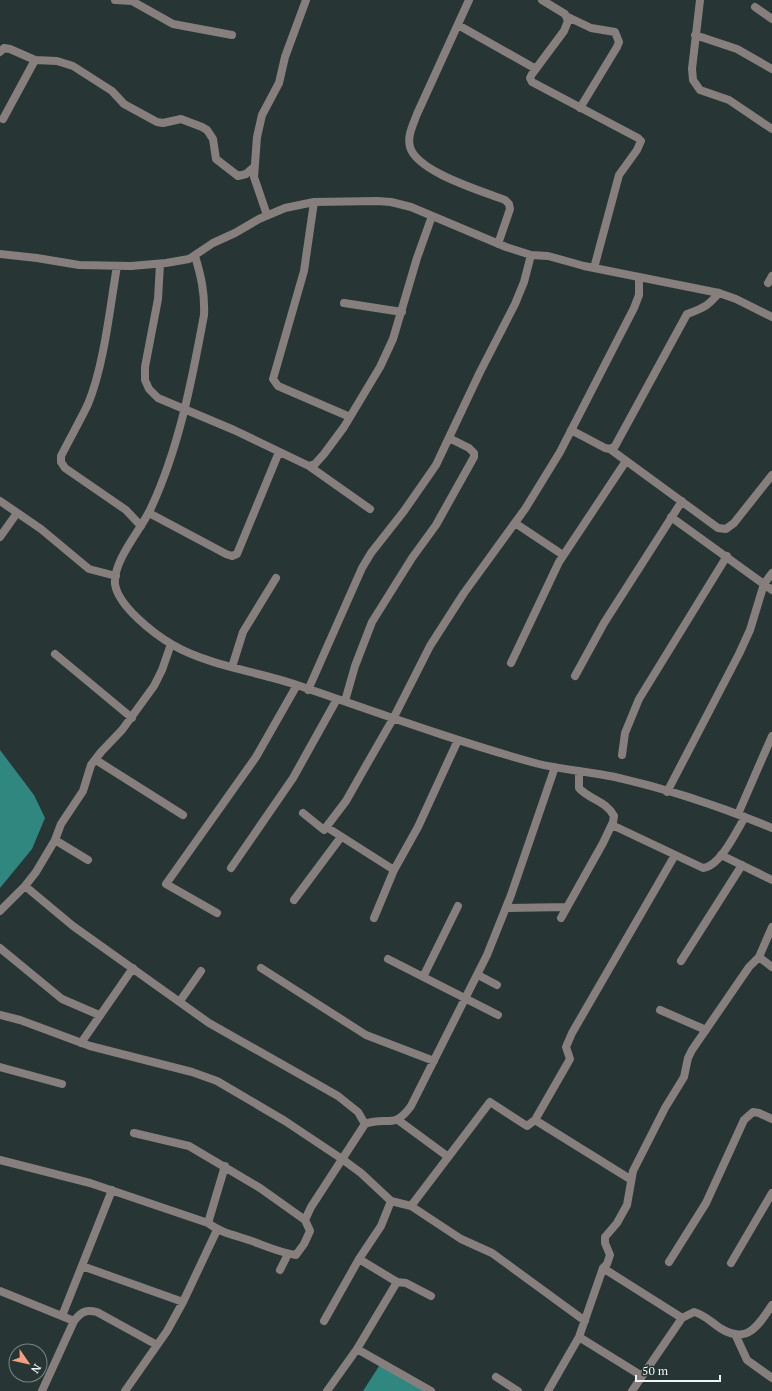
<svg xmlns="http://www.w3.org/2000/svg" width="772" height="1391" viewBox="0 0 772 1391" font-family="'PT Serif',serif">
<style>
.water{fill:#2f8780}
.lines{fill:none;stroke-linecap:round;stroke-linejoin:round}
.minor{stroke:#867f7d;stroke-width:8}
</style>
<rect width="100%" height="100%" fill="#273634"/>
<path class="water" d="M0,750l34,45 11,23 -13,31 -32,39z
M383,1360l45,31h-65z"/>
<g class="lines">
<path class="minor" d="M115,0l17,1 41,23 59,11
M469,0l-52,114c-4,11 -10,22 -7,33 7,25 72,44 95,53l4,4 1,5 -12,35
M542,0l23,14 3,7 -4,10 -32,43 -2,4 2,4 106,56 3,3 -4,9 -18,25 -25,93
M700,0l-8,69 1,11 7,10 29,10 43,29
M755,7l17,12
M568,17l23,11 24,4 4,10 -2,5 -37,61
M458,25l78,44
M695,35l42,14 35,20
M0,52l4,-4 6,1 25,11 22,1 16,5 39,25 12,13 33,18 6,1 18,-4 21,8 5,3 6,9 3,20 22,17 8,-2 8,-7
M3,119l32,-59
M314,202l-10,69 -31,108 5,7 72,31
M267,215l-13,-38 3,-40 5,-22 17,-32 6,-26 21,-57
M0,254l37,4 42,7 52,1 35,-3 23,-4 24,-16 22,-10 24,-14 26,-11 29,-6 63,-1 14,1 20,5 95,40 25,8 17,1 36,10 135,27 17,6 36,18
M195,256c6,20 10,37 9,59 -12,65 -25,133 -53,193 -10,22 -38,52 -36,76 3,22 39,50 58,61 34,20 85,27 124,40 79,27 158,56 238,78 26,7 53,8 80,14 53,12 107,30 157,51
M160,264l-2,35 -13,68v13l4,9 9,9 76,32 75,36 6,-2 9,-10 20,-27 36,-60 13,-28 24,-81 15,-42
M117,266c-7,41 -13,100 -29,138 -8,17 -18,34 -27,52v6l4,6 61,42 15,16
M768,283l4,-7
M344,303l58,9
M571,430l34,18 5,1 5,-3 72,-132c16,-6 20,-7 32,-21
M610,449l108,79 8,1 8,-6 38,-48
M309,466l61,43
M0,501l41,28 48,40 27,7
M149,513l77,41 6,2 5,-2 42,-102
M671,517l101,73
M515,523l48,32
M0,537l17,-24
M55,654l77,64
M511,663l48,-101 67,-101
M232,667l11,-35 33,-54
M575,676l29,-53 78,-122
M308,690l54,-122 9,-15 33,-42 32,-46 44,-93 35,-68 9,-22 7,-27
M345,701l10,-35 17,-44 40,-64 24,-33 38,-68v-4l-5,-5 -20,-10
M622,755l3,-22 14,-34 88,-143
M96,760l87,55
M667,792l72,-138 11,-24 14,-46 8,-11
M303,813l21,17 22,-29 17,-30 31,-54 36,-71 34,-53 61,-84 35,-57 74,-144 5,-13v-18
M738,814l34,-78
M612,825l91,43c17,-1 34,-38 42,-51
M328,828l66,42
M55,840l33,20
M721,855l51,25
M231,868l62,-90 44,-79
M25,886l48,40 136,97 129,73 20,16 7,12
M294,900l47,-63
M506,908l61,-1
M0,911l25,-25 11,-14 19,-32 6,-16 22,-33 8,-26 10,-13 21,-22 32,-44 8,-16 9,-26
M217,913l-51,-29 90,-127 41,-72
M374,918l20,-48 24,-43 40,-87
M561,918l42,-75 10,-21 1,-6c-8,-15 -24,-16 -35,-28v-17
M0,948l62,51 37,16
M759,957l13,10
M388,959l110,56
M681,961l61,-96
M261,968l105,67 68,26
M478,975l19,10
M423,977l35,-71
M180,1001l21,-30
M660,1010l46,20
M0,1015l20,5 70,26 102,26 25,9 68,40 57,38 19,14 30,28 20,5 50,33 31,14 93,68
M81,1043l52,-75
M0,1067l62,17
M398,1120l49,36
M535,1120l35,-61 -4,-12 6,-14 103,-178
M134,1133l55,13 71,42 45,32
M0,1160l90,23 118,40c14,11 32,13 49,20 13,5 25,10 39,12l8,-11 6,-13 -5,-11 6,-13 54,-83c22,-8 29,6 46,-18l76,-151 24,-60 44,-128
M411,1206l79,-104 37,24 8,-6 95,59
M208,1223l17,-57
M669,1262l37,-59 38,-83 9,-8 6,1 13,6
M731,1263l41,-70
M82,1266l101,36
M603,1268l79,50 12,-6c11,3 17,10 26,16 27,17 38,-2 52,-23
M280,1270l8,-16
M397,1282l9,1 25,13
M0,1291l74,30
M62,1316l50,-126
M324,1321l35,-62 22,-33 10,-25
M735,1334l12,26 25,18
M579,1337l63,39
M357,1349l74,42
M496,1377l22,14
M42,1391l32,-70c7,-9 12,-12 23,-9l60,33
M125,1391l42,-60 16,-29 34,-72
M327,1391l30,-42 40,-67 -38,-23
M548,1391l31,-54 24,-69 4,-4 3,-9 -5,-12v-6l12,-14 10,-18 6,-34 32,-63 19,-31 4,-19 4,-8 57,-83 10,-10 13,-30
M632,1391l50,-73"/>
</g>
<g transform="translate(28 1363) rotate(124)"><circle r="19" fill="#273634" stroke="#768381"/>
<path d="M0-3L7 15L0 10L-7 15Z" fill="#f2a081"/>
<text y="-6" font-size="11" font-weight="bold" text-anchor="middle" fill="#edf6f5">N</text>
</g>
<path d="M636 1375v6h84v-6" fill="none" stroke="#edf6f5" stroke-width="2"/>
<text x="642" y="1375" font-size="12" fill="#edf6f5" stroke="#273634" stroke-width="3" paint-order="stroke">50 m</text>
</svg>
